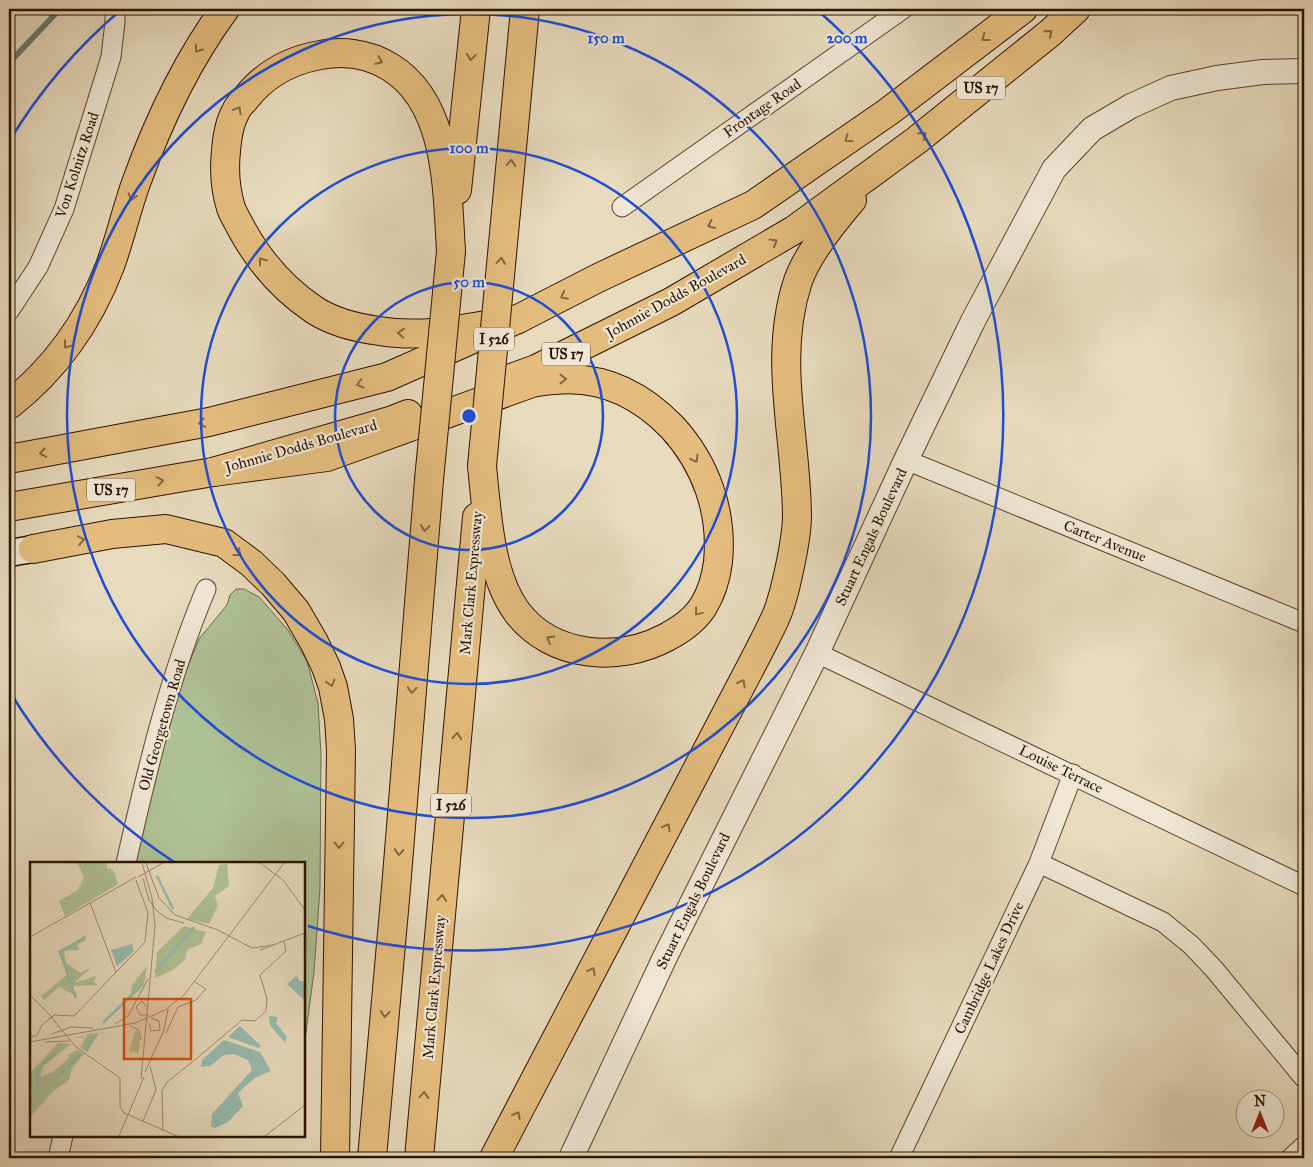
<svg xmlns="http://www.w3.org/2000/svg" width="1313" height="1167" viewBox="0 0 1313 1167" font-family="'IM FELL Great Primer',serif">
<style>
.green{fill:#afc196;stroke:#6e694b}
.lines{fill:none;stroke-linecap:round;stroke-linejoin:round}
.stream{stroke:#6d776a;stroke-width:5.5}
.minor-casing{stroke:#5c432f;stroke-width:21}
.tertiary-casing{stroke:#5c432f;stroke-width:26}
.secondary-casing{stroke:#2d1100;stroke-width:29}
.trunk-casing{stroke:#2d1100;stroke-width:30}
.motorway-casing{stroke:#2d1100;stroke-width:30}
.minor{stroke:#efe7d4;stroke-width:19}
.tertiary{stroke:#efe7d4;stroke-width:24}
.secondary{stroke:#efe7d4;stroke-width:26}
.trunk{stroke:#e4bd7e;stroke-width:28}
.motorway{stroke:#e4bd7e;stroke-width:28}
.motorway-bridge-casing{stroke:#2d1100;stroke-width:30;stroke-linecap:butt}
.motorway-bridge{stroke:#e4bd7e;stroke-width:28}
.oneway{stroke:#88673f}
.ring{fill:none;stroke:#1d4ed8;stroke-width:2.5}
.labels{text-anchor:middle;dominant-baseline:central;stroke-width:4.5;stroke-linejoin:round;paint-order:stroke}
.shield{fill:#efe7d4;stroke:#675140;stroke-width:1}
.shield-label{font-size:14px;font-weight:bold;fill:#2d1100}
.street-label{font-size:15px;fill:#2d1100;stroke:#efe7d4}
.inset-river{fill:none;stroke:#97bbb1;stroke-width:2.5}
.inset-road{fill:none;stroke:#9d8a71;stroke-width:1}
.view{fill:#d5520b;fill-opacity:0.15;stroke:#d5520b;stroke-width:2.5}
.inset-edge{fill:none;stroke:#2d1100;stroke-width:2.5}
.centre{fill:#1d4ed8;stroke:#efe7d4;stroke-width:2.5}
.ring-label{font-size:15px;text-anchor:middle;font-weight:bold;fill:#1d4ed8;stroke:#efe7d4;stroke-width:4.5;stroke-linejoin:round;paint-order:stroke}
</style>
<rect width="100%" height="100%" fill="#e7dabd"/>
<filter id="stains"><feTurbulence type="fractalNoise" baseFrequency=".004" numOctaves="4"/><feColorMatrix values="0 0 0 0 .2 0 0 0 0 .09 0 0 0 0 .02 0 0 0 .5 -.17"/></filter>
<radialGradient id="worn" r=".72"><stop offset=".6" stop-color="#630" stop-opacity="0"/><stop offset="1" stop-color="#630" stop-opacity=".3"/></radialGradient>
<path class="green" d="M236,589h8l15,8 29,33 19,31 11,42 3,52 -1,133 -6,84 -10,75v-184h-170l31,-130 18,-55 16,-39 28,-34 3,-10z"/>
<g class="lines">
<path class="stream" d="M9,63l51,-54"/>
<g class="minor-casing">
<path id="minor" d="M622,207l281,-198
M9,311l29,-44 26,-58 47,-152 4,-35v-13
M906,460l398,163
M817,653l487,233
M126,863c21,-93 43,-186 80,-274
M1039,863l124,59 28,23 23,24 90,109
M58,1158l5,-22
M899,1158l140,-295 34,-89
M1291,1158l13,-12"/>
</g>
<g class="tertiary-casing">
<path id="tertiary" d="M571,1158l94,-201 152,-304 89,-193 67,-139 81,-152 38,-40 39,-23 40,-18 46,-10 46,-6 41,-1"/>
</g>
<g class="secondary-casing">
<path id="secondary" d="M9,553l24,-4"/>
</g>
<g class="trunk-casing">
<path id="trunk" d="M503,381l33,-12 135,-67 123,-72 123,-90 133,-107 26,-24
M9,459l200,-37 178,-45 131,-58 80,-41 155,-73 135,-93 135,-103
M9,507l204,-35 177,-51 18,-7
M33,549l79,-15 54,-5 58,14 27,20 22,21 23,27 18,31 12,25 7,20 6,32 2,31 -6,408
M494,1158l265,-507c6,-12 13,-25 18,-37 3,-7 5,-15 7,-22 6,-24 12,-49 13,-74 0,-79 -25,-159 1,-237 9,-26 36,-60 54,-81"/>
</g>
<g class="motorway-casing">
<path id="motorway" d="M457,190l19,-181
M506,212l19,-203
M451,251c-4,-61 -2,-148 -61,-184 -22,-14 -49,-17 -75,-11 -28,6 -51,19 -69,42 -3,4 -8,8 -10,13 -7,12 -9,26 -10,40 -2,19 -1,38 5,57 2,6 6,12 9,18 18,34 42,62 73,83 19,13 44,19 66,22 47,8 93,-4 139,-12
M9,405c46,-36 80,-84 101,-139 10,-27 16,-55 26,-83 22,-61 50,-121 89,-174
M213,472l114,-15 205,-74c7,-1 14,-3 22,-3 47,-5 86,14 118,47 34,37 51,85 46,135 -2,15 -6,30 -14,43 -8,14 -22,24 -37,32 -48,26 -115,21 -150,-25 -28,-38 -30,-100 -35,-146
M372,1158l24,-270 33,-408
M419,1158l58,-641"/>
</g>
<use href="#minor" class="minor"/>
<use href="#tertiary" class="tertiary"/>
<use href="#secondary" class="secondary"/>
<use href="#trunk" class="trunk"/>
<use href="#motorway" class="motorway"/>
<g class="motorway-bridge-casing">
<path id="motorway-bridge" d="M482,466l24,-254
M429,480l22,-229"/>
</g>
<use href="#motorway-bridge" class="motorway-bridge"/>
</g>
<defs><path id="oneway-chevron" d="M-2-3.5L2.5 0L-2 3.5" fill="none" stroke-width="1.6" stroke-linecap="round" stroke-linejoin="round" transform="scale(1.25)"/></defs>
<g class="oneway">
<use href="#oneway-chevron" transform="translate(1049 33) rotate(-41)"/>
<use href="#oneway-chevron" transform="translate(985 38) rotate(143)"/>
<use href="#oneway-chevron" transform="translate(198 49) rotate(123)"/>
<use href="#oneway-chevron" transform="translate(471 57) rotate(96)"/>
<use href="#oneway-chevron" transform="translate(379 61) rotate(24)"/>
<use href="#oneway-chevron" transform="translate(238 110) rotate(-59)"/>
<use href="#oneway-chevron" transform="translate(923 135) rotate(-39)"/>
<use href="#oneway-chevron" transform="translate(848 139) rotate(145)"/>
<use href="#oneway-chevron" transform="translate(511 163) rotate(-85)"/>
<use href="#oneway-chevron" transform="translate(132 197) rotate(108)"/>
<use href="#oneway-chevron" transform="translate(711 225) rotate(155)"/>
<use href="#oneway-chevron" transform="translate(774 242) rotate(-30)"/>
<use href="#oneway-chevron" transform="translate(262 261) rotate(-126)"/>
<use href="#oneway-chevron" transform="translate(501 261) rotate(-85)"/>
<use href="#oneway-chevron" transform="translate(564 296) rotate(152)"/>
<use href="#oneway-chevron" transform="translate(401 333) rotate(-176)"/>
<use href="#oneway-chevron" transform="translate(67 345) rotate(127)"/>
<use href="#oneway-chevron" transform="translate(563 379)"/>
<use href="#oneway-chevron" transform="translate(360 384) rotate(166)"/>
<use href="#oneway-chevron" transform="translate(202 423) rotate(169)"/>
<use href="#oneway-chevron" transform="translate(43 453) rotate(170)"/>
<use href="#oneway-chevron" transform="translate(695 459) rotate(60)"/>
<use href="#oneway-chevron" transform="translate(160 481) rotate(-10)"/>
<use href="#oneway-chevron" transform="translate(425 528) rotate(95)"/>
<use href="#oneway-chevron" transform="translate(81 540) rotate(-11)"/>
<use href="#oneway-chevron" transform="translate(238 553) rotate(37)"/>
<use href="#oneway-chevron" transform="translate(698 612) rotate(130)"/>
<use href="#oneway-chevron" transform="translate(550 639) rotate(-150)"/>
<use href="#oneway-chevron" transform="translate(331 683) rotate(73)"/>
<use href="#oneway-chevron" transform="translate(742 683) rotate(-62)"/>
<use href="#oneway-chevron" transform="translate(412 690) rotate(95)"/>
<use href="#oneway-chevron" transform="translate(457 736) rotate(-85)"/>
<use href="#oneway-chevron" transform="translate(667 827) rotate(-62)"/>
<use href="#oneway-chevron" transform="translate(339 845) rotate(91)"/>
<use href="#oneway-chevron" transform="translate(399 852) rotate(95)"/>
<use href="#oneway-chevron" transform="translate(442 898) rotate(-85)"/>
<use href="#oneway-chevron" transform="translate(592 971) rotate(-62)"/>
<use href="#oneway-chevron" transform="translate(385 1014) rotate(95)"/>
<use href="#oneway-chevron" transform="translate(424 1095) rotate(-85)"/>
<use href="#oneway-chevron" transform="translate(517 1115) rotate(-62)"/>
</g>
<g class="ring">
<circle cx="469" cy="416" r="134"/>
<circle cx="469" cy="416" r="268"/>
<circle cx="469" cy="416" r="402"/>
<path d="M174 862A535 535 0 0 1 10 692M10 140A535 535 0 0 1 122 9M816 9A535 535 0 0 1 308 926"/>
</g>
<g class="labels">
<g class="shield">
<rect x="957" y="76.5" width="48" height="23" rx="4"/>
<rect x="474" y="327.5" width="40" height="23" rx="4"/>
<rect x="542" y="342.5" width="48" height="23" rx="4"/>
<rect x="87" y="478.5" width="48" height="23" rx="4"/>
<rect x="431" y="793.5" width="40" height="23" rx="4"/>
</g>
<g class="shield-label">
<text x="981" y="88">US 17</text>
<text x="494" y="339">I 526</text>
<text x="566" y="354">US 17</text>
<text x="111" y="490">US 17</text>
<text x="451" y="805">I 526</text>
</g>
<g class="street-label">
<text transform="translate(762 108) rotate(-35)">Frontage Road</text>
<text transform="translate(77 165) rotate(-72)">Von Kolnitz Road</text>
<text transform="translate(676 296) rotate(-29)">Johnnie Dodds Boulevard</text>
<text transform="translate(301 446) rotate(-16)">Johnnie Dodds Boulevard</text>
<text transform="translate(871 537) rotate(-65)">Stuart Engals Boulevard</text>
<text transform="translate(1105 541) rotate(22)">Carter Avenue</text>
<text transform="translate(471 583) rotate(-85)">Mark Clark Expressway</text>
<text transform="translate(162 725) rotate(-74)">Old Georgetown Road</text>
<text transform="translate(1061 769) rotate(26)">Louise Terrace</text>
<text transform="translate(693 901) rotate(-64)">Stuart Engals Boulevard</text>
<text transform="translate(989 968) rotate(-65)">Cambridge Lakes Drive</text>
<text transform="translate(434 987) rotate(-85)">Mark Clark Expressway</text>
</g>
</g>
<g transform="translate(30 862)">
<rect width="275" height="275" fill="#e7dabd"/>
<path d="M47,1h30v5l6,2 5,14 -53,32 -6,-15 19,-11 6,-13zM197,2l2,22 -14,10 3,9 -9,19 -22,-5 26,-31 6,-23zM154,64l22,6 -5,12 -14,6 -2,10 -12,10 -18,8 2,-26zM57,73l-2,6 -7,3 1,6 -15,1 2,12 15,10 11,-6 -18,16 22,-7 -2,6 4,3 -25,1 2,9 -16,-8 -15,13 -3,-4 26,-21 -9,-24zM117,104l-3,19 -13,8 1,-8zM106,167l4,6 -1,18 -10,-2zM80,170l-13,2 -9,18 -8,-4 4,-7 -4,-4 -8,2 13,-4 -4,3 3,3 3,-7zM28,181l13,1 -27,21 -4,12 13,-5 16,-14 -1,-3 9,-5 7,4 -12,14 -3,12 -17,12 -22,26v-45z" fill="#afc196"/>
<path d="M102,82l2,7 -17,15 -6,-16zM267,113l2,6h6v20l-18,-17zM239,154l9,1 -2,6 11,14 -2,6 -15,-18zM210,164l21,20 -2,2 -31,-11zM194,178l36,12 11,19 -15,6 -13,11 -5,5 5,13 -15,16 -13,6 -4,-2 1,-12 40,-44 -4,-10 -14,-6 -10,1 -14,11 -9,1 1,-7z" fill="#97bbb1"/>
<path class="inset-river" d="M127,14l16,33M125,110l39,-45M46,136l-16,-46 25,-15M73,161l39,-38M55,188l12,-16M23,219l29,-28M8,231l-1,-24 18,-15"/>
<path class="inset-road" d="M116,1l13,35 16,17 43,15 34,18 21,-3M230,1l23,17 22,30M108,15l25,-14M113,16l6,22 7,10 10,8 18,5M60,41l26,69M0,75l106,-60M230,88l45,-17M0,133l23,23M117,145l-5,-6 -6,6 4,8h9M21,155l25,30 44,31v29l4,6 53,23M119,161l2,8 9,-1 -1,-9 -8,-3M85,162l13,-8 20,-37M100,164l9,4 2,10M136,171l12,-26 18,-7 10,-11 -11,-7M22,172l19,-7 22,1M0,176l7,-3 5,-10 12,-10 20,1 71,-74 3,-29 -12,-33M0,180l105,-19 30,-13 19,-15 100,-132M15,180l25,-1M166,197l46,-39 13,1 11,-10 1,-12 -7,-24 26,-24 -2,-10M115,210l19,-42 4,-21M111,217l14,-153 -3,-28 -10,-35M113,259l13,-31 -6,-24M133,269l-1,-40 5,-9 29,-23M89,274l25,-59M235,274l40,-31"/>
<path class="view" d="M94,137h67v60h-67z"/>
<rect width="275" height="275" class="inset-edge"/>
</g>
<circle cx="469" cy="416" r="8" class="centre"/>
<g class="ring-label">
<text x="847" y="43">200 m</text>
<text x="606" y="43">150 m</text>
<text x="469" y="153">100 m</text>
<text x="469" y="287">50 m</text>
</g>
<rect width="1313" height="1167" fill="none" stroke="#e7dabd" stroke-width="30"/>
<rect x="10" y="10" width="1293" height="1147" fill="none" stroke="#2d1100" stroke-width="2.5"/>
<rect x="15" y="15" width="1283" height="1137" fill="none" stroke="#2d1100"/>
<g transform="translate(1260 1114)"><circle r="24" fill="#efe7d4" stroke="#a1917f"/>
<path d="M0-4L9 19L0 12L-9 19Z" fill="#8f2418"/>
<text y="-8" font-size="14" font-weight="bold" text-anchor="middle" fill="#2d1100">N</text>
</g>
<rect width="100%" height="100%" filter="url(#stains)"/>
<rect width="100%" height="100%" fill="url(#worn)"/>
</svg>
